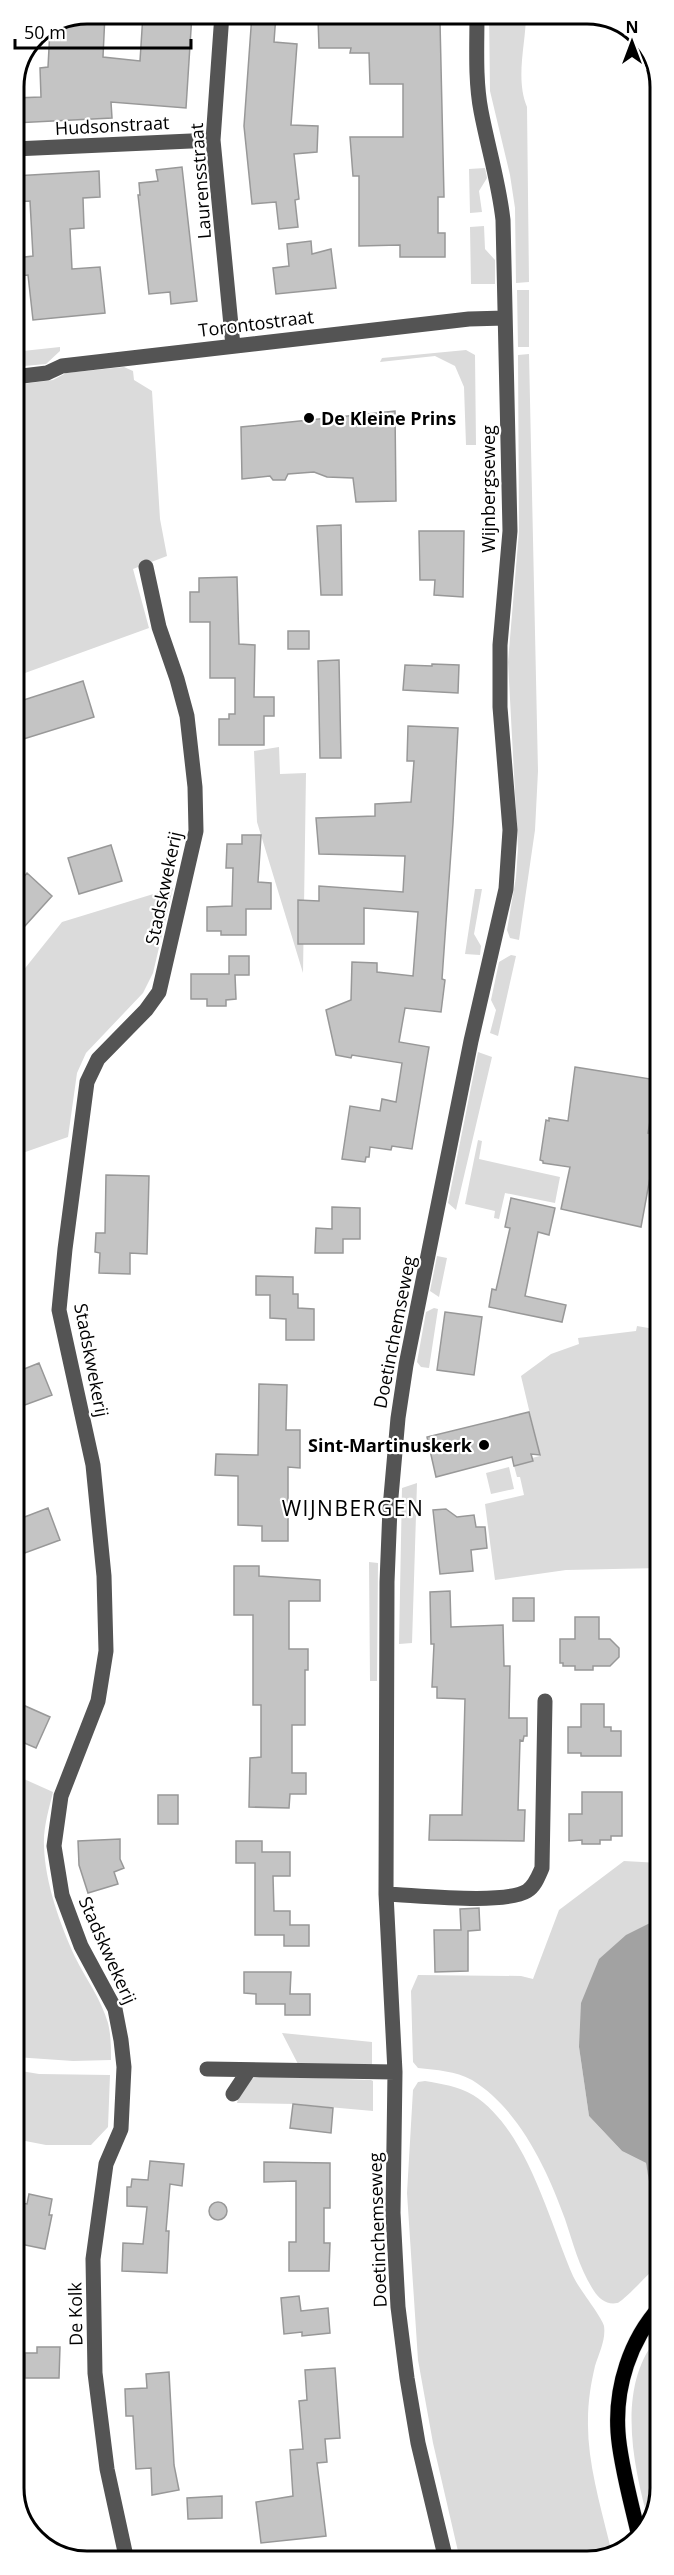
<svg xmlns="http://www.w3.org/2000/svg" width="674" height="2575" viewBox="0 0 674 2575" font-family="'Open Sans',sans-serif">
<style>
.green{fill:#dbdbdb}
.water{fill:#a2a2a2}
.building{fill:#c4c4c4;stroke:#989898;stroke-width:1.5}
.lines{fill:none;stroke-linecap:round;stroke-linejoin:round}
.major-casing{stroke:#dbdbdb;stroke-width:16}
.minor{stroke:#545454;stroke-width:15}
.major{stroke:#000;stroke-width:15}
.poi-dot{fill:#000;stroke:#fff;stroke-width:2}
.labels{text-anchor:middle;dominant-baseline:central;stroke-width:4.5;stroke-linejoin:round;paint-order:stroke}
.street-label{font-size:18px;fill:#000;stroke:#fff}
.poi-label{font-size:18px;font-weight:bold;fill:#000;stroke:#fff;text-anchor:start}
.quarter-label{font-size:21px;letter-spacing:1.5px;fill:#000;stroke:#fff}
.rim{fill:none;stroke:#000;stroke-width:3}
</style>
<rect width="100%" height="100%" fill="#fff"/>
<path class="green" d="M489,14h37c0,30 -11,64 1,93l2,175 -13,1 -1,-75 -5,-33 -20,-84z
M485,168l2,10 -8,13 3,21 -12,1 -1,-44z
M484,226l1,23 10,11v24h-24l-1,-57z
M517,290h12v57h-11z
M60,347v4l-14,13 -22,2 -1,-15z
M466,350l9,5 1,90h-10l-2,-58 -9,-21 -20,-10 -55,6 2,-4z
M529,354l9,417 -3,59 -16,110 -9,-2 -3,-8 9,-53 2,-29 -10,-186 11,-131 -1,-176z
M124,367l9,4 1,9 18,11 8,128 7,37 -34,13 16,59 -135,49v-292l39,-5 13,-7z
M279,747l1,27 26,-1 -3,200 -46,-151 -3,-71z
M173,888l-20,85 -10,20 -57,60 -9,20 -9,64 -54,19v-174l48,-60z
M475,889h7l-8,45 7,12 -1,9 -15,-1z
M511,955l5,1 -18,80 -8,-3 6,-23 -5,-10 8,-38z
M478,1052l14,5 -36,153 -8,-7z
M478,1140l4,1 -3,18 81,18 -5,26 -50,-10 -6,26 -5,-1 1,-7 -30,-7z
M437,1256l10,2 -8,39 -9,-6z
M434,1308l4,1 -9,59 -8,-1 -4,-5 9,-50z
M637,1326l23,4v238l-94,2 -71,10 -10,-76 39,-9 -4,-18h-3l-3,-11 19,-5 -1,-3 8,-2 -19,-80 30,-22 28,-10 -1,-6 58,-7z
M509,1467l5,22 -23,5 -5,-21z
M417,1483l-5,160 -13,1 3,-156z
M369,1562l9,1 -1,118h-7z
M15,1775l38,17c-4,17 -10,36 -9,54 1,37 16,78 31,111 11,22 26,42 33,66 3,12 3,25 3,37l-38,1 -58,-4z
M624,1861l36,2v55l-5,4 -76,125 10,69 33,35 24,12 9,46 5,54c-7,6 -38,40 -43,40 -10,2 -18,-4 -23,-12 -14,-21 -21,-48 -29,-72 -18,-50 -46,-110 -93,-139 -17,-9 -35,-10 -54,-12l-5,-6 -2,-71 7,-16 103,1 12,3 26,-69z
M282,2033l90,9v23l-74,-1z
M15,2070l24,4 71,1 -2,52 -17,18h-45l-31,-6z
M264,2076l107,4 2,1v30l-78,-7 -58,-1 5,-18 8,-6z
M425,2081c17,3 33,5 48,14 54,34 76,126 100,181 6,13 29,41 31,50 2,14 -5,27 -9,40 -4,17 -7,35 -7,54 -1,44 14,90 24,134l-10,6h-142l-27,-117 -15,-83 -11,-167 6,-103 5,-8z
M660,2335v154l-11,34c-16,-57 -34,-140 11,-188z"/>
<path class="water" d="M660,1918v330l-14,-85 -24,-12 -33,-35 -10,-69 2,-44 18,-44 27,-24z"/>
<path class="building" d="M87,14h18l-2,43 37,4 3,-47h49l-6,94 -75,-6 1,16 -98,5v-25l27,-1 -1,-29 8,-1 2,-38z
M252,14h24l-2,28 23,2 -6,81 27,1 -1,26 -23,2 5,45 -4,1 3,27 -19,2 -3,-27 -24,2 -8,-78z
M328,14l103,3v5h9l4,175h-6v36h7v24h-45v-12l-41,1v-70h-6l-3,-39h53v-53h-33l-1,-31h-19l1,-5h-32l-1,-30 9,1z
M182,167l15,134 -26,3 -1,-12 -21,2 -11,-99h2l-1,-12 19,-2 -2,-11z
M99,171l1,26 -17,1 1,30 -14,1 2,40 28,-2 5,46 -72,7 -5,-45 -10,1 -2,-18 17,-2 -3,-55 -16,1v-26z
M311,241l1,13 19,-5 5,39 -60,6 -3,-26 16,-2 -2,-22z
M395,411l1,90 -40,1 -3,-24 -26,-1 -13,-5 -26,2 -3,6h-12l-3,-4 -28,3 -1,-52z
M341,525l1,70h-21l-4,-69z
M419,531h45l-1,66 -29,-2 1,-15h-15z
M237,577l2,67 16,1 -1,52h20v19h-10v29h-45v-26h10v-5h6v-36h-25v-56h-20v-30h9v-14z
M288,631h21v18h-21z
M339,660l2,98h-21l-2,-97z
M432,664l27,1 -1,28 -55,-3 2,-25 27,1z
M83,681l11,36 -80,25v-39z
M408,726l50,2 -5,95 -11,156 3,1 -4,32 -36,-4 -6,34 30,5 -17,102 -20,-3 -1,4 -21,-3 -1,10h-3l-1,5 -23,-3 8,-53 30,5 2,-12 14,3 6,-39 -50,-8 -1,3 -15,-3 -10,-45 25,-10 1,-38 25,1v9l36,4 5,-64 -54,-4v36h-66v-44l21,1v-15l84,6 2,-36 -86,-2 -3,-36 59,-2v-12l36,-2 3,-41h-7z
M242,835h19l-3,47 13,1v26h-25v26h-25v-4h-14v-24l25,-1 1,-38h-7l1,-24h15z
M111,845l11,36 -43,13 -11,-36z
M27,873l25,23 -38,42v-50z
M229,956h20v19h-14l1,24 -10,1v6h-19v-7h-16v-25h38z
M575,1067l82,13 -9,53 10,1 -17,93 -80,-18 9,-42 -27,-4v-2l-3,-1 6,-40 3,1v-3l19,3z
M106,1175l43,1 -2,78 -17,-1v21l-31,-1 1,-20 -5,-1 1,-19h9z
M511,1198l44,10 -6,27 -11,-3 -13,64 41,9 -4,17 -73,-15 3,-18 4,1 14,-62 -5,-1z
M332,1207l28,1v31h-17v14h-28l1,-25 16,1z
M256,1276l37,1v17h5v14l16,1v31h-28v-21l-16,-1v-23h-14z
M445,1312l37,5 -8,58 -37,-5z
M39,1363l13,32 -38,14v-36z
M259,1384l28,1 -1,45h14v38l-12,-1v74h-26v-15l-24,-1v-49l-23,-1 1,-21 42,1z
M529,1412l11,43 -9,-1 2,7 -19,5 -2,-9 -76,20 -9,-40z
M48,1508l12,32 -46,17v-36z
M446,1509l11,8 17,-2 2,12h9l2,21 -16,2 2,21 -33,3 -7,-64z
M234,1566h25v10l61,4v21h-31v48h19v21h-3v55h-13v48h14v21h-16l-1,14 -40,-1 1,-49 11,-1v-52h-8v-90h-19z
M450,1591l1,36 52,-2 1,41h6l-1,52h18v18h-3l-1,5 -3,-1 -2,70h7l-1,31 -95,-1 1,-25h32l3,-116 -28,-1v-11h-5l2,-43h-3l-1,-52z
M513,1598h21v23h-21z
M575,1617h24v22h11l9,9v9l-9,9h-17v4h-18v-4h-12v-3h-3v-24h15z
M14,1701l36,16 -14,31 -21,-9z
M581,1704h23v23h7v4h10v25h-40v-3h-13v-26h13z
M582,1792h40v44h-11v4h-11v4h-18v-4l-13,1v-27h13z
M158,1795h20v29h-20z
M120,1839v20l4,9 -10,4 4,12 -30,9 -9,-28 -1,-24z
M236,1841h26v11h28v24h-17l1,35h16v14h19v21h-25v-11h-29v-72h-19z
M479,1908l1,22 -12,1v40l-33,1 -1,-42h27l-1,-21z
M244,1972h47l-1,22h20v21h-25v-11h-29v-10l-12,-1z
M293,2104l40,4 -2,25 -41,-5z
M150,2161l34,3 -2,22 -12,-2 -4,47h3l-2,42 -45,-2 1,-28 20,1 4,-37 -20,-1v-19h4l1,-8 16,1z
M264,2162l66,1v45h-6v35h6l-1,28h-40v-29h7v-61l-32,1z
M29,2194l23,5 -3,16h3l-7,34 -30,-6v-41l12,2z
M209 2211a9 9 0 1 1 18 0a9 9 0 1 1-18 0Z
M299,2296l2,15 27,-3 2,25 -28,3v-4l-18,2 -3,-36z
M37,2347h23l-1,31h-34v-25h12z
M335,2368l5,70 -15,1 2,23 -10,1 9,73 -65,7 -5,-41 37,-6 -3,-46 13,-1 -4,-48 8,-1 -2,-30z
M169,2372l5,93 5,25 -27,5 -1,-27 -15,1 -3,-53h-7l-1,-27 22,-1 -1,-14z
M222,2496v22l-34,1 -1,-21z"/>
<g class="lines">
<g class="major-casing">
<path id="major" d="M639,2537c-7,-32 -19,-73 -21,-105 -3,-45 12,-92 42,-125"/>
</g>
<path class="minor" d="M222,14l-9,126 20,206
M14,149l199,-9
M14,377l33,-4 15,-7 407,-47 36,-1
M386,1894c30,1 119,11 141,-3 8,-5 11,-14 15,-23l3,-167
M207,2069l188,3
M233,2094l16,-24
M446,2560l-28,-117 -11,-65 -9,-71 -5,-94 2,-141 -9,-178 1,-312 3,-74 8,-90 8,-53 65,-324 35,-152 4,-59 -10,-123v-62l10,-114 -7,-311c-4,-37 -15,-72 -22,-109 -6,-31 -4,-65 -4,-97
M127,2561l-20,-92 -12,-96 -2,-114 13,-95 15,-35 3,-62 -3,-27 -6,-31 -34,-63 -19,-51 -8,-49 7,-50 37,-95 8,-50 -2,-75 -11,-111 -34,-155 6,-61 22,-167 11,-23 48,-49 13,-18 37,-161 -1,-44 -8,-71 -10,-37 -18,-52 -13,-60"/>
<use href="#major" class="major"/>
</g>
<g class="poi-dot">
<circle cx="309" cy="418" r="6"/>
<circle cx="484" cy="1445" r="6"/>
</g>
<g class="labels">
<g class="street-label">
<text transform="translate(112 125) rotate(-3)">Hudsonstraat</text>
<text transform="translate(200 181) rotate(-94)">Laurensstraat</text>
<text transform="translate(256 323) rotate(-7)">Torontostraat</text>
<text transform="translate(488 489) rotate(-90)">Wijnbergseweg</text>
<text transform="translate(163 888) rotate(-78)">Stadskwekerij</text>
<text transform="translate(394 1332) rotate(-79)">Doetinchemseweg</text>
<text transform="translate(92 1360) rotate(79)">Stadskwekerij</text>
<text transform="translate(108 1950) rotate(66)">Stadskwekerij</text>
<text transform="translate(377 2230) rotate(-92)">Doetinchemseweg</text>
<text transform="translate(75 2314) rotate(-91)">De Kolk</text>
</g>
<g class="poi-label">
<text x="321" y="418">De Kleine Prins</text>
<text x="472" y="1445" text-anchor="end">Sint-Martinuskerk</text>
</g>
<g class="quarter-label">
<text x="353" y="1508">WIJNBERGEN</text>
</g>
</g>
<path d="M0 0H674V2575H0ZM87 24H587A63 63 0 0 1 650 87V2488A63 63 0 0 1 587 2551H87A63 63 0 0 1 24 2488V87A63 63 0 0 1 87 24Z" fill="#fff" fill-rule="evenodd"/>
<path class="rim" d="M87 24H587A63 63 0 0 1 650 87V2488A63 63 0 0 1 587 2551H87A63 63 0 0 1 24 2488V87A63 63 0 0 1 87 24Z"/>
<g transform="translate(632 42)" stroke="#ffffff" stroke-width="4.5" paint-order="stroke">
<path d="M0-4.5L10 22L0 15L-10 22Z" fill="#000000"/>
<text y="-9" font-size="16" font-weight="bold" text-anchor="middle" fill="#000000">N</text>
</g>
<path d="M15 39v9h176v-9" fill="none" stroke="#000000" stroke-width="3"/>
<text x="24" y="39" font-size="18" fill="#000000" stroke="#ffffff" stroke-width="4.5" paint-order="stroke">50 m</text>
</svg>
